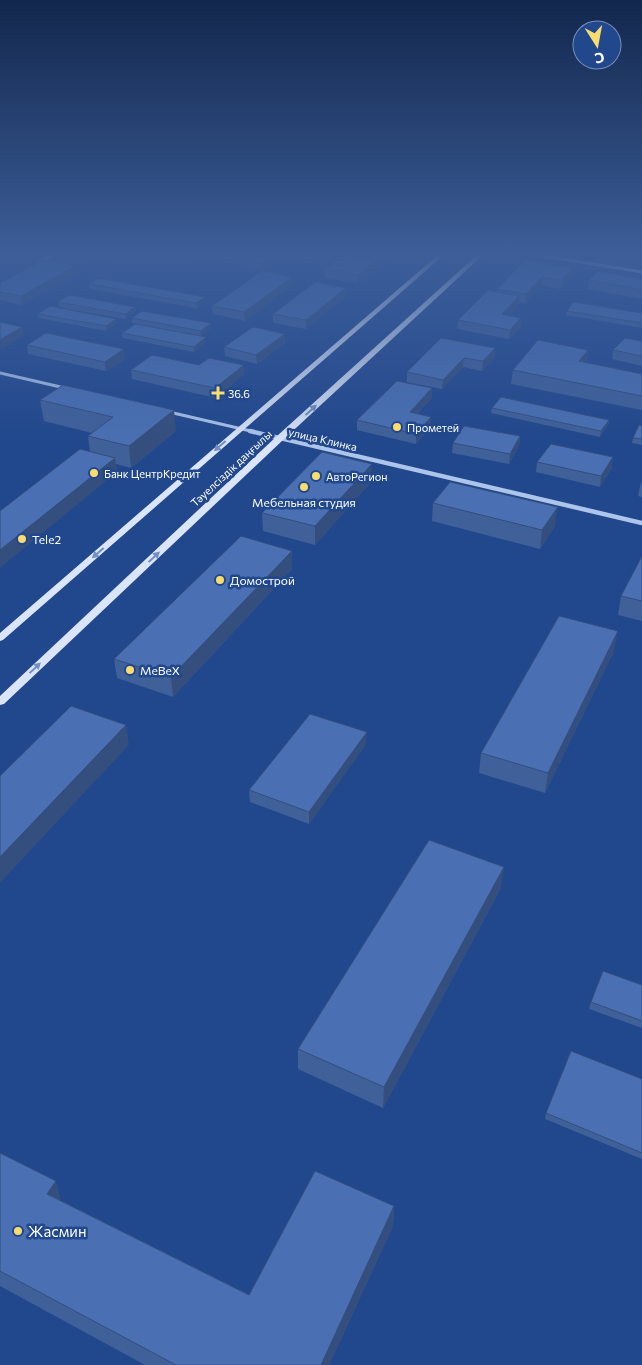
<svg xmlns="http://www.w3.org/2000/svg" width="642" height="1365" viewBox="0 0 642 1365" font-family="Commissioner,sans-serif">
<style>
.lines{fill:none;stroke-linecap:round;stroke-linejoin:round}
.street-far1{stroke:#aec5eb;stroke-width:3}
.street{stroke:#aec5eb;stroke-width:4.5}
.secondary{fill:#dae5f9;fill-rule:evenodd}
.wall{fill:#40609a}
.shaded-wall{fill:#344e7d}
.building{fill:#4a70b3;stroke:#344e7d}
.oneway{fill:#748ebd}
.poi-dot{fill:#f8dc70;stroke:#21478c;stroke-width:2}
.labels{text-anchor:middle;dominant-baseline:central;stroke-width:5;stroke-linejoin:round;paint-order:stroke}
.far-poi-label{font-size:11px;fill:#fff;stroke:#21478c;text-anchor:start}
.far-street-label{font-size:11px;fill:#fff;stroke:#21478c}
.poi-label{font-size:12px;fill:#fff;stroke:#21478c;text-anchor:start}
.near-poi-label{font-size:15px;fill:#fff;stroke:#21478c;text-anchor:start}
</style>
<rect width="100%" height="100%" fill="#21478c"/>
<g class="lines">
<path class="street-far1" d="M532,254l110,18
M40,262l15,-8
M0,373l65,15
M169,412l86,20"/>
<path class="street" d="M250,431l392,92"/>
<path class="secondary" d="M439,254h6l-442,386 -3,1v-8z
M478,254h6l-201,186 -279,264 -4,1v-9l277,-260z"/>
</g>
<path class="wall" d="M79,254h35l-9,5z
M177,254h67l25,8 -7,6z
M248,254h71v3l-9,7z
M356,254h38l-7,6z
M614,254h28v6l-28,-4z
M377,260l-1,8 -18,15 -33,-5v-9z
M75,266l1,8 -54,31 -22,-5v-17z
M572,268l-1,9 -11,12 -18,-4 -17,18 -6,-1 -1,3 -9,10 12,3v9l-12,12 -52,-10 1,-9 38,-28 1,-3z
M292,277v8l-47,36 -32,-7 -1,-8z
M642,279v20l-54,-10 1,-9z
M89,284l116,13v4l-8,7 -107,-19z
M346,296l-40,33 -33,-6v-9z
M58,302l77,5 1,4 -11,8 -66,-12z
M567,311l75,2v15l-76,-13z
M38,314l79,9 -11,8 -67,-13z
M132,318l79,5v5l-10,8 -69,-13z
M122,333l84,4v5l-12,10 -71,-14z
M285,334v9l-28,21 -32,-8 -1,-9z
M642,341v25l-30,-7 1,-9z
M27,345l98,14 -19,12 -78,-17z
M495,348l-1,10 -12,13 -19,-4 -21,22 -35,-7v-10z
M588,350l-2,13 56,11v36l-131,-26 2,-14z
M199,365h45v9l-28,24 -84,-19 -1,-9z
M432,388v10l-15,16 14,3v10l-15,17 -59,-14v-10z
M40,400l136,31 -45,37 -15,-4 1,8 -27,-20 -2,-16 4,-3 -48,-12z
M492,408l117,12 -1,5 -8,12 -109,-24z
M642,426v19l-10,-2 1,-5z
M520,436l-1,10 -10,18 -57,-11 1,-10z
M537,462l75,6 -12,19 -64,-15z
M642,481v16l-4,-1 2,-10z
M371,482l-56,63 -52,-14 -1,-18z
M433,503l122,23 -15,23 -108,-28z
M642,556v65l-24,-6 3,-19z
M292,569l-119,128 -56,-19 -3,-19z
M614,651l-69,142 -66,-20 2,-20z
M366,744l-57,80 -59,-22 -1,-12z
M501,888l-118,220 -85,-39v-20z
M642,985v43l-53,-19 2,-7z
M642,1079v80l-97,-40 1,-6z
M0,1153l61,48 188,94 145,-89 -1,20 -64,139h-184l-145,-79z"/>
<path class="shaded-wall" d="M104,254h10l-9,5z
M317,254h2v3l-9,7v-4z
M387,254h7l-7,6z
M269,258v4l-7,6 -1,-5z
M377,260l-1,8 -18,15v-8z
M75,266l1,8 -54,31 -1,-9z
M572,268l-1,9 -11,12 2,-9z
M292,277v8l-47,36 -1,-9z
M542,277v8l-17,18 1,-9z
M346,288v8l-40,33v-9z
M519,296l-1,9 -17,18 1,-9z
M205,297v4l-8,7 -1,-5z
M135,307l1,4 -11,8v-5z
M521,318v9l-12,12 1,-9z
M116,319l1,4 -11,8v-5z
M211,323v5l-10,8v-5z
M22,327l2,9 -23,13 -1,-9z
M285,334v9l-28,21 -1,-9z
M206,337v5l-12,10v-5z
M495,348l-1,10 -12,13 1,-10z
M124,349l1,10 -19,12 -1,-9z
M588,350l-2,13 -7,-2z
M464,358l-1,9 -21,22 1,-9z
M244,365v9l-28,24 -1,-10z
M432,388v10l-23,24 1,-10z
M174,410l2,21 -45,37 -2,-22z
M431,417v10l-15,17v-10z
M609,420l-1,5 -8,12 1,-6z
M520,436l-1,10 -10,18 1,-10z
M613,457l-1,11 -12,19 1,-11z
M115,458l2,14 -117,96v-18z
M372,464l-1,18 -56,63v-19z
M558,507l-3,19 -15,23 2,-19z
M292,551v18l-119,128 -2,-20z
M618,631l-4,20 -69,142 3,-20z
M126,725l3,20 -129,138v-26z
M367,732l-1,12 -57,80v-12z
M504,867l-3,21 -118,220 1,-21z
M56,1181l5,20 -14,-7z
M394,1206l-1,20 -64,139h-8z"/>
<path class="building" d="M203,254h41l25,4 -8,5z
M272,254h45l-7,6z
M345,254l32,6 -19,15 -33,-6z
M43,260l32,6 -54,30 -21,-4v-9z
M525,260l47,8 -10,12 -20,-3 -16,17 -29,-5z
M262,271l30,6 -48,35 -32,-6z
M598,271l44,8v11l-53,-10z
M98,278l107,19 -9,6 -107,-19z
M315,282l31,6 -40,32 -33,-6z
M488,290l31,6 -17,18 19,4 -11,12 -52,-10z
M69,295l66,12 -10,7 -67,-12z
M573,302l69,11v10l-75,-12z
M50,306l66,13 -10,7 -68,-12z
M142,311l69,12 -10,8 -69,-13z
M0,322l22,5 -22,13z
M135,324l71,13 -12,10 -72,-14z
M253,327l32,7 -29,21 -32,-8z
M46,333l78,16 -19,13 -78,-17z
M441,338l54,10 -12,13 -19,-3 -21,22 -36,-8z
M625,338l17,3v15l-29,-6z
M538,340l50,10 -9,11 63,13v22l-129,-26z
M152,355l47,10 10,-7 35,7 -29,23 -84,-18z
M397,381l35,7 -22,24 21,5 -15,17 -59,-14z
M63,385l111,25 -45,36 -41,-10 25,-19 -73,-17z
M501,397l108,23 -8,11 -109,-23z
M639,425l3,1v13l-9,-1z
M464,426l56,10 -10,18 -57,-11z
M551,444l62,13 -12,19 -64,-14z
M80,449l35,9 -115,92v-39z
M322,452l50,12 -57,62 -53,-13z
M450,482l108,25 -16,23 -109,-27z
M241,536l51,15 -121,126 -57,-18z
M642,556v45l-21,-5z
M559,616l59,15 -70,142 -67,-20z
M71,706l55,19 -126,132v-81z
M310,714l57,18 -58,80 -60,-22z
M429,840l75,27 -120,220 -86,-38z
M603,971l39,14v36l-51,-19z
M571,1051l71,28v74l-96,-40z
M0,1153l56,28 -9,13 202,101 66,-124 79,35 -73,159h-145l-176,-94z"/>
<defs><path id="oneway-solid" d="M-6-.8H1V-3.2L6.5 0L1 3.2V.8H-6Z" transform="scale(1.25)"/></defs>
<g class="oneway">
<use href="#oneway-solid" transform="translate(311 410) rotate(-43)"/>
<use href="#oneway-solid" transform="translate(220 446) rotate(139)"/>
<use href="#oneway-solid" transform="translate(98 553) rotate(139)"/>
<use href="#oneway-solid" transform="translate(154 557) rotate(-43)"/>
<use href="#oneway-solid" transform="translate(35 668) rotate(-43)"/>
</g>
<linearGradient id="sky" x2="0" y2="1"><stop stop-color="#12274d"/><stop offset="0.57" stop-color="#3d5e99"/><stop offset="1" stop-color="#3d5e99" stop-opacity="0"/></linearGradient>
<rect width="642" height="445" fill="url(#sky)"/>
<g class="poi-dot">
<path d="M215.5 385.5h5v5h5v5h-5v5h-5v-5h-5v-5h5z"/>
<circle cx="397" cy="427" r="5"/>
<circle cx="94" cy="473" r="5"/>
<circle cx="316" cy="476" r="5"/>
<circle cx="304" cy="487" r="5"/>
<circle cx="22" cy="539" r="5"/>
<circle cx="220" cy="580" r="5"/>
<circle cx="130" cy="670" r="5"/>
<circle cx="18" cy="1231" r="5"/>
</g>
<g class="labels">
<g class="far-poi-label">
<text x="228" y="393">36.6</text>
<text x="407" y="427">Прометей</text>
<text x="104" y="473">Банк ЦентрКредит</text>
<text x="326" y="476">АвтоРегион</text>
</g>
<g class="far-street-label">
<text transform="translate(323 439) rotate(13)">улица Клинка</text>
<text transform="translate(231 468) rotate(-43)">Тәуелсіздік даңғылы</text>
</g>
<g class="poi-label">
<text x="304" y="502" text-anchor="middle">Мебельная студия</text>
<text x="32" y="539">Tele2</text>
<text x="230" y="580">Домострой</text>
<text x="140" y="670">MeBeX</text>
</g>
<g class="near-poi-label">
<text x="28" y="1231">Жасмин</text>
</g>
</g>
<g transform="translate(597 45) rotate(169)"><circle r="24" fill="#21478c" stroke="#7a91ba"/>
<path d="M0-4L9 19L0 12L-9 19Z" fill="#f8dc70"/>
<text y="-8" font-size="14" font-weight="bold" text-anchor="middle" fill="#ffffff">С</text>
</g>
</svg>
